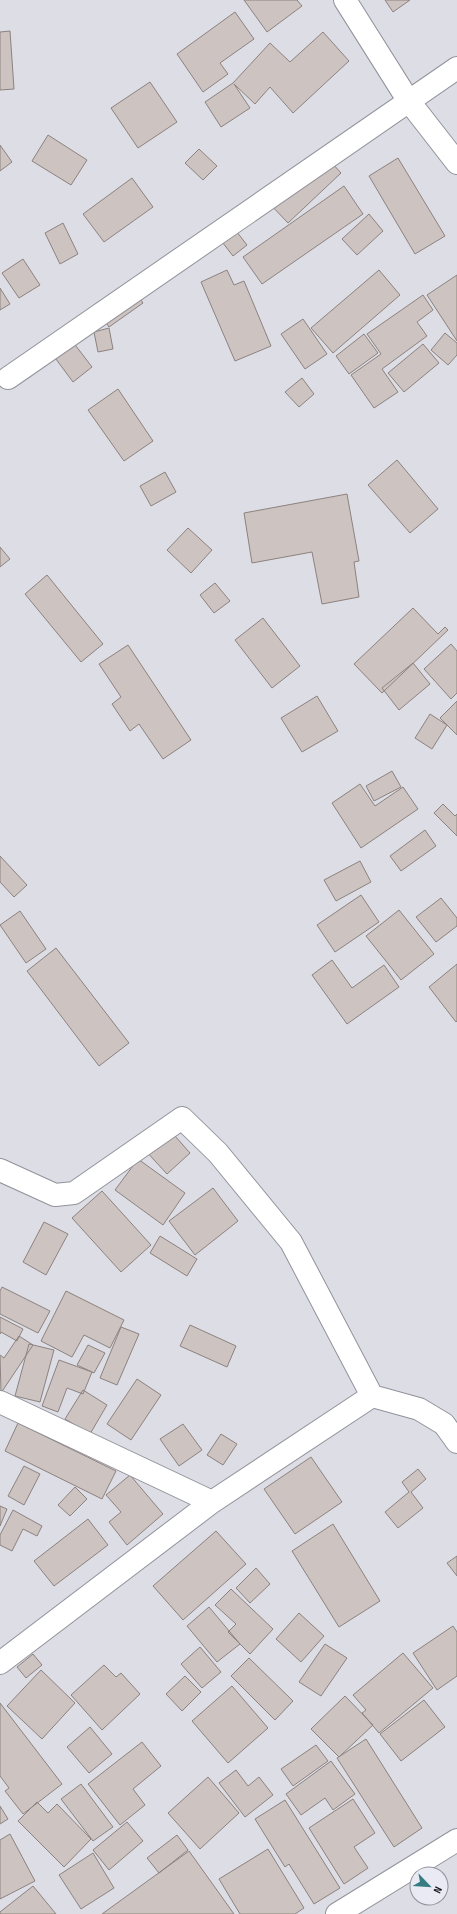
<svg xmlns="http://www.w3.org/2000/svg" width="457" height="1914" viewBox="0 0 457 1914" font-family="'Sofia Sans Condensed',sans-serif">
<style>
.building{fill:#cdc3c0;stroke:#8c827f}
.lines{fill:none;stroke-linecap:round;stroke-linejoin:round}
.minor-casing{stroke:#92929b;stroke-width:24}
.minor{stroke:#fff;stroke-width:22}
</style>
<rect width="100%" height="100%" fill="#dddde6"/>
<path class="building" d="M244,0h53l5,6 -35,26z
M385,0h25l-17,12z
M235,12l19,27 -34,24 8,11 -25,18 -26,-38z
M10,31l4,58 -14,1v-58z
M323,32l26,29 -56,52 -23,-26 -15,17 -21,-20 16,24 -29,19 -16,-25 28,-19 37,-40 20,19z
M150,82l27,40 -39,26 -27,-40z
M48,135l39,25 -16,25 -39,-24z
M0,145l12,17 -12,9z
M199,149l18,17 -14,14 -18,-17z
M322,152l19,21 -53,50 -19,-20z
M398,158l47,78 -30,18 -46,-78z
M132,178l21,29 -49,35 -21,-28z
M344,186l19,28 -101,70 -19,-27z
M369,214l14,17 -26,24 -15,-16z
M63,223l15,31 -18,10 -15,-31z
M233,227l14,18 -14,11 -14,-18z
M23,259l17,26 -21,13 -17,-25z
M227,270l7,15 10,-4 27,65 -36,15 -34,-79z
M379,270l21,25 -67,58 -22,-25z
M457,275v66l-30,-46z
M129,281l14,22 -34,24 -15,-22z
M0,288l10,16 -10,6z
M423,295l10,15 -16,12 10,14 -45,33 16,23 -24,16 -23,-33 30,-21 -14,-20z
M303,319l24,35 -22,15 -24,-35z
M109,328l4,21 -15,3 -4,-20z
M63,329l29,38 -19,15 -29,-39z
M445,333l12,10v12l-9,10 -17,-15z
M364,334l14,19 -29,21 -13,-18z
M423,344l16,19 -35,29 -16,-19z
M302,378l12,16 -15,13 -14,-15z
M118,389l35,52 -29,20 -36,-51z
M397,460l41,49 -28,24 -42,-48z
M165,472l11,20 -25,14 -11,-20z
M347,494l12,67 -5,1 5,35 -37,7 -10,-52 -60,11 -8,-50z
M188,528l24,22 -21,23 -24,-23z
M0,547l10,12 -10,8z
M47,575l56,69 -22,18 -56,-68z
M215,583l15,18 -16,12 -14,-18z
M413,608l25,26 7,-7 3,3 -66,63 -28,-29z
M263,618l37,48 -28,22 -37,-48z
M451,644l6,7v42l-6,6 -27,-30z
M128,645l63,95 -28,19 -24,-35 -9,7 -18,-27 9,-7 -22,-33z
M413,663l17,21 -31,26 -17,-22z
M317,696l21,35 -36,21 -21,-34z
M457,701v34l-17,-17z
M430,714l17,11 -15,24 -17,-11z
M392,771l9,16 -27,14 -8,-15z
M360,784l15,22 28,-19 15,22 -57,39 -29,-45z
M443,804l12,12 2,-2v22l-23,-23z
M425,830l11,16 -35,25 -11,-15z
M0,856l27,29 -13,12 -14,-15z
M360,861l11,21 -35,19 -12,-21z
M361,895l18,27 -44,30 -18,-27z
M441,898l16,20v8l-21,16 -20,-25z
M399,910l35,44 -33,26 -35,-44z
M20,911l26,38 -20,14 -26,-38z
M56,948l73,95 -30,23 -72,-95z
M332,960l20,28 32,-23 15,22 -52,37 -35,-49z
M457,964v57l-1,1 -27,-35z
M168,1128l22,25 -23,21 -23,-25z
M138,1159l47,34 -22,32 -48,-35z
M213,1188l25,33 -43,34 -26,-34z
M102,1191l49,54 -30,27 -49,-54z
M44,1222l24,12 -22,41 -23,-13z
M160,1236l37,23 -10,17 -37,-23z
M2,1287l48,24 -12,22 -38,-19v-23z
M66,1291l58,29 -14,28 -26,-13 -12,22 -31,-16z
M0,1317l23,12 -6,12 -16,-9 -1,2z
M190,1325l46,21 -9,21 -47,-21z
M121,1327l18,7 -22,51 -17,-7z
M19,1336l14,9 -32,48 -1,-38 4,3z
M29,1344l25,6 -14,52 -25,-6z
M88,1345l17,8 -11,20 -17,-8z
M59,1360l33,12 -9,22 -16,-6 -9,24 -16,-6z
M137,1379l24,16 -30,45 -24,-16z
M83,1390l24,15 -17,29 -25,-15z
M18,1423l98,48 -14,28 -97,-48z
M183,1424l19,26 -23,16 -19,-27z
M221,1434l16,10 -14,21 -16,-10z
M311,1457l31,45 -47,32 -31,-45z
M24,1466l16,8 -16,31 -16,-9z
M418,1469l8,10 -15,13 12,16 -25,20 -13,-16 24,-20 -7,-10z
M130,1475l33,39 -36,31 -18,-23 12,-10 -15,-17z
M75,1487l12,12 -17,17 -12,-11z
M0,1506l7,3 -7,17z
M13,1510l29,16 -5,10 -14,-7 -11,22 -12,-6v-10z
M88,1519l20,26 -54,41 -20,-25z
M333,1524l47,77 -41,26 -47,-76z
M216,1531l30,33 -63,56 -30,-34z
M457,1556v20l-10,-13z
M256,1568l14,16 -20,19 -14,-15z
M231,1589l42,40 -23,25 -22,-22 8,-8 -21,-19z
M209,1607l31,37 -23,18 -30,-36z
M299,1613l25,23 -23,26 -25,-23z
M453,1626l4,6v44l-20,14 -24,-37z
M325,1644l22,14 -26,38 -22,-14z
M200,1647l21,25 -19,16 -21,-24z
M403,1653l30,35 -54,45 -17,-20 4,-3 -13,-15z
M33,1654l9,11 -16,13 -9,-11z
M249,1658l44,43 -18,19 -44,-44z
M104,1665l12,12 5,-4 19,21 -38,36 -31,-35z
M41,1670l34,33 -33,36 -35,-33z
M185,1676l16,16 -19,19 -16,-17z
M232,1686l36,42 -40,35 -36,-42z
M345,1696l28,29 -34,32 -28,-28z
M424,1700l21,27 -44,34 -21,-27z
M0,1703l62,81 -39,30 -18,-23 4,-3 -9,-12z
M90,1727l22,27 -23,19 -22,-26z
M366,1739l56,89 -28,19 -57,-89z
M142,1742l19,24 -28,23 12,16 -25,20 -32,-41z
M316,1745l12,16 -35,25 -12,-17z
M331,1761l24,33 -22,16 -8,-12 -24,17 -15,-21z
M236,1770l12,16 11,-9 14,18 -28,22 -26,-34z
M208,1777l31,36 -39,36 -32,-36z
M81,1784l32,43 -20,14 -32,-42z
M353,1799l22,34 -21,14 14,21 -24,16 -35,-56z
M285,1800l55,88 -26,16 -25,-40 -4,3 -30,-48z
M37,1802l11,11 9,-9 34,35 -27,28 -46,-46z
M0,1806l8,13 -8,5z
M127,1822l16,19 -34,29 -16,-20z
M10,1834l25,47 -35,18v-59z
M177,1835l11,15 -29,23 -12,-15z
M268,1849l36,59 -9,6h-55l-21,-35z
M189,1851l45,63h-132z
M93,1853l21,35 -33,21 -22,-34z
M33,1886l23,28h-56v-2z"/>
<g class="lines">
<g class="minor-casing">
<path id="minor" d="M345,0l63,100 49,63
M8,378l449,-310
M0,1170l55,25 19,-2 108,-75 36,35 73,89 81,154 47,13 25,15 13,18
M0,1402l212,100
M0,1663l212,-161 160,-106
M337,1914l120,-74"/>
</g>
<use href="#minor" class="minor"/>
</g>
<g transform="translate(429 1886) rotate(115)"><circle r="19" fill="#eaeaf4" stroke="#94939b"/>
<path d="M0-3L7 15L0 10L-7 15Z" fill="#357d83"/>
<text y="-6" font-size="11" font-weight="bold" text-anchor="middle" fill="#121115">N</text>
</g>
</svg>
